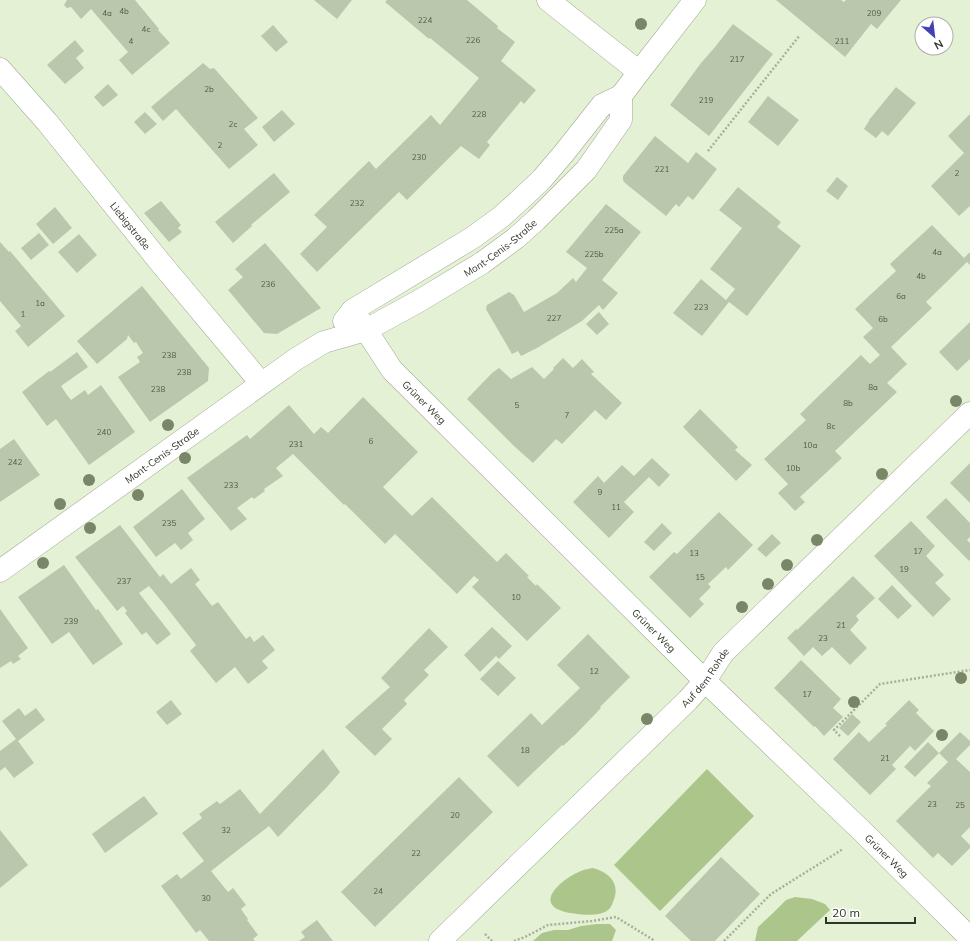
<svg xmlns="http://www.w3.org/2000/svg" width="970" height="941" viewBox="0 0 970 941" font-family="Mulish,sans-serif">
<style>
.green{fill:#acc58a}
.building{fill:#bbc7ac}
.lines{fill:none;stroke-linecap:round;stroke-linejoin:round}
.minor-casing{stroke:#9eaa90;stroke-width:23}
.path{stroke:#a7b09a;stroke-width:2.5;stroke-dasharray:2 2;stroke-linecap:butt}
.minor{stroke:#fff;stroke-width:22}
.tree{fill:#7a8668}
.labels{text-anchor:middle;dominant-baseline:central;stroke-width:3;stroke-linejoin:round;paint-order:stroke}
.number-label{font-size:8px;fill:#535a4a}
.street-label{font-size:10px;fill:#30352a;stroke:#fff}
</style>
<rect width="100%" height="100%" fill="#e5f1d5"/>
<path class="green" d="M707,769l47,47 -94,95 -46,-46z
M593,868c17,5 28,16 20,34 -1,3 -3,7 -5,8 -9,8 -33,4 -43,2 -34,-9 0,-35 16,-41 4,-2 8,-2 12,-3z
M795,897l17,2 13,5 5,6 -33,31h-42l3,-14 15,-14 13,-13z
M597,924h13l6,6 -4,11h-79l9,-8 12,-3h14l13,-4z"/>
<path class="building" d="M67,0h68l24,29 -1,1 12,13 -38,32 -13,-15 9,-8 -37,-43 -10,10 -10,-12 -4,1 -3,-3z
M314,0h38l-15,19z
M387,0h80l31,26 -1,2 18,14 -14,19 35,29 -12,14 -3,-3 -34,41 3,3 -11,14 -18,-13 -54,54 -8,-8 -82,80 -17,-18 27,-27 -13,-12 55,-54 7,8 55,-54 9,10 39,-47 -49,-40 -1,1 -44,-37z
M776,0h65l3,2 2,-2h55l-24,29 -6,-5 -26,33z
M733,24l40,30 -64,82 -39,-31 31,-42 14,-16z
M273,25l15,17 -12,10 -15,-16z
M75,40l9,11 -8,7 8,10 -19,16 -18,-19z
M203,63l7,6 4,-1 44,50 -14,11 14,16 -29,24 -53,-60 -13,12 -12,-14z
M108,84l10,11 -15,12 -9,-10z
M896,87l20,16 -28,33 -6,-5 -6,7 -12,-9 5,-8v-1z
M768,96l31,24 -21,26 -30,-24z
M282,110l13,14 -21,18 -12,-15z
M145,112l12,12 -12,10 -11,-12z
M970,114v92l-11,10 -28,-30 33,-33 -16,-17z
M655,136l33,27 8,-11 21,17 -24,31 -5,-4 -9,11 -3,-3 -10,12 -41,-33 -2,-3v-4z
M274,173l16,19 -39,33 1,1 -19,17 -18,-21z
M837,177l11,9 -10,14 -12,-9z
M738,187l43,35 -4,5 24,19 -54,70 -18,-14 -27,34 -29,-23 28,-34 25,21 9,-11 -25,-20 32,-41 -23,-18z
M161,201l20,24 -3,3 4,4 -13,10 -25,-29z
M606,204l35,28 -39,48 16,13 -15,17 -4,-5 -17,16 -45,27 -16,8 -3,-5 -6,3 -25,-43 -1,-2 1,-4 22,-13 5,3 10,17 33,-19 16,-15 3,4 11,-14 -21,-16z
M55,207l17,21 -19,16 -17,-20z
M932,225l32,33 6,-6v13l-3,-3 -41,40 6,6 -41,39 16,17 -20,19 10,9 -62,59 7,7 -42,39 5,5 -10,9 -17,-18 10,-9 -24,-25 42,-39 -6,-6 61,-59 9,9 10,-9 -17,-18 10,-9 -18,-19 41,-38 -6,-7z
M39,233l10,12 -18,15 -10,-12z
M79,234l18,21 -20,18 -19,-21z
M0,242l9,10 1,-1 55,65 -37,31 -13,-16 6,-5 -21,-25z
M265,243l56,65 -44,26 -13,-1 -36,-43 15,-13 -8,-8z
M142,286l67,82 -1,13 -58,41 -32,-45 22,-15 -3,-5 6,-4 -7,-11 -2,1 -6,-8 -1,4 -30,25 -20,-23z
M599,312l10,12 -12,11 -11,-11z
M970,322v37l-13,12 -18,-19z
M77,352l11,15 -27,19 6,9 4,5 14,-10 3,5 13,-10 34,47 -46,33 -33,-46 -9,7 -25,-34 27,-21 1,1z
M563,358l10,10 9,-9 12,13 -3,2 31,29 -16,17 -11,-10 -33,34 -6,-5 -23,24 -19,-17 -47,-47 25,-26 7,-5 12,11 21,-12 12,12 10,-10 -1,-1z
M363,397l55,55 -35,35 29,29 20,-19 65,65 9,-9 23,23 -2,1 9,9 1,-2 24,24 -34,33 -55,-54 7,-7 -5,-4 -17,18 -62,-60 -10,10 -40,-40 -1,1 -51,-51 -17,14 7,8 -19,13 1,2 -11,8 -2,-2 -15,11 10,11 -16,12 -44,-53 60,-43 3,4 39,-34 25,29 7,-7 7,6z
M700,409l38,38 -3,3 17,15 -16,16 -53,-54z
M14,439l26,36 -40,27v-53z
M652,458l18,17 -11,12 -10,-10 -25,25 10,10 -25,26 -36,-36 25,-26 6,7 18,-18 12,11z
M970,463v40l-20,-20z
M182,489l23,30 -17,14 5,7 -12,10 -6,-7 -19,14 -23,-30z
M946,498l24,25v14l-3,3 3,3v16l-1,2 -43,-44z
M719,512l34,33 -25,25 -2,-3 -18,17 3,3 -12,12 5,5 -14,14 -41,-41 25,-25 3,2z
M911,521l24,25 -9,10 18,19 -9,8 16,16 -18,18 -59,-61z
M662,523l10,10 -18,18 -10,-9z
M120,525l40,52 3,-3 8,10 20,-16 9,12 -5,4 17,22 6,-4 28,37 4,-3 4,6 9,-7 12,15 -13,11 6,7 -20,16 -13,-17 -19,16 -26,-32 6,-6 -32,-41 -15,-18 -10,7 32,41 -14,11 -11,-13 -4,3 -17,-22 2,-2 -4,-5 -6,5 -42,-54z
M772,534l9,9 -15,14 -9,-8z
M64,565l32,45 2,-1 25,35 -30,21 -24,-33 -17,12 -34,-47z
M853,576l22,22 -19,18 3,4 -9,10 17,18 -17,17 -18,-18 -10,9 -9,-9 -9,9 -17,-18 9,-9 1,1z
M892,585l20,21 -14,13 -20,-20z
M0,609l28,39 -10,8 3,3 -8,5 -2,-3 -11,7z
M492,627l20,19 -13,13 -3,-3 -16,16 -16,-17z
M429,628l19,19 -24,23 5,5 -25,25 3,4 -25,25 10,10 -17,17 -30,-29 45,-40 -9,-9z
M588,634l42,43 -30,30 1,1 -25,26 -13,12 -1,-1 -44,42 -31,-31 44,-43 11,12 38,-37 -23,-23z
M801,660l40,39 -8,9 10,9 -19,19 -9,-10 -1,1 -40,-39z
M498,661l18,17 -18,18 -18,-17z
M171,700l11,14 -15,11 -11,-13z
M909,700l10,10 -3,3 18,18 -19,20 -5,-5 -18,19 4,4 -26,26 -37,-36 26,-27 10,10 18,-17 -2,-1z
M19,708l6,8 11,-8 9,12 -27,21 16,22 -20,15 -9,-11 -5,4v-20l16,-12 -14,-18z
M852,714l9,8 -13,14 -9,-8z
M960,732l10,9v4l-14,14 14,13v55l-9,9 9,9v3l-18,18 -14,-13 -5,5 -37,-37 35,-35 -4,-3 21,-21 -9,-9z
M928,742l11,11 -24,24 -11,-10z
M323,749l17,23 -13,15 -49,50 -9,-11 -58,45 17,21 5,-4 13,17 -5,4 7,10 -1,1 11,15 -5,4 2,2h-46l-9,-11 -4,3 -35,-47 16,-12 4,5 23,-18 -22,-28 20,-15 -3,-4 18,-13 3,3 20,-15 20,25z
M459,777l34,35 -118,115 -34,-35z
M144,796l14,18 -53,39 -13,-19z
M0,830l28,35 -28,23z
M721,857l39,37 -45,47h-24l-26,-25z
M317,920l16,21h-34l6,-4 -4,-5z"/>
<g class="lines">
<g class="minor-casing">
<g id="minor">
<path d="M548,0l91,72"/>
<path id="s1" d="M0,69l47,53 112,139 102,122"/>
<path id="s2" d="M353,310l39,60 313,311 158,151 107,106"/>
<path d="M344,321l9,-11 119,-72 29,-21 22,-20 19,-18 22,-26 38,-48 19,-9 18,-24 56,-72"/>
<path id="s3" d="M0,571l296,-212 28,-17 42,-12 53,-29 63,-38 34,-25 20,-18 50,-50 35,-50v-24"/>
<path id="s4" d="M440,941l248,-241 17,-19 18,-28 247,-240"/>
</g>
</g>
<path class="path" d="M708,151l92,-116
M840,736l-6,-6 46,-46 90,-14
M485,934l7,7
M514,941l11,-4 23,-12 44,-4 24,-4 39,24
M724,941l47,-47 72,-45"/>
<use href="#minor" class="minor"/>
</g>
<g class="tree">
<circle cx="641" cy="24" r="6"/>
<circle cx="956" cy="401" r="6"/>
<circle cx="168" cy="425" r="6"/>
<circle cx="185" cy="458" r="6"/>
<circle cx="882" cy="474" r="6"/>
<circle cx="89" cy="480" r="6"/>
<circle cx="138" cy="495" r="6"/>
<circle cx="60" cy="504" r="6"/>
<circle cx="90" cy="528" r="6"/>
<circle cx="817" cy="540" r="6"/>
<circle cx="43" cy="563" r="6"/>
<circle cx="787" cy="565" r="6"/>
<circle cx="768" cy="584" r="6"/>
<circle cx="742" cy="607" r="6"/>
<circle cx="961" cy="678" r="6"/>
<circle cx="854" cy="702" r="6"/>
<circle cx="647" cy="719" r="6"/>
<circle cx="942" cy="735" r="6"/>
</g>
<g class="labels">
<g class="number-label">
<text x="124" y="11">4b</text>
<text x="107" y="13">4a</text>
<text x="874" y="13">209</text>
<text x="425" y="20">224</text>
<text x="146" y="29">4c</text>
<text x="473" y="40">226</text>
<text x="131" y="41">4</text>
<text x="842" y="41">211</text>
<text x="737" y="59">217</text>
<text x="209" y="89">2b</text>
<text x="706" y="100">219</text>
<text x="479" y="114">228</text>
<text x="233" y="124">2c</text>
<text x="220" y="145">2</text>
<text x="419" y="157">230</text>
<text x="662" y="169">221</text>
<text x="957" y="173">2</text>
<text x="357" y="203">232</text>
<text x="614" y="230">225a</text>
<text x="937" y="252">4a</text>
<text x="594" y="254">225b</text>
<text x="921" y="276">4b</text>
<text x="268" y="284">236</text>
<text x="901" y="296">6a</text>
<text x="40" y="303">1a</text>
<text x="701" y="307">223</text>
<text x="23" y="314">1</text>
<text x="554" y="318">227</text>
<text x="883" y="319">6b</text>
<text x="169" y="355">238</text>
<text x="184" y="372">238</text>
<text x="873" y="387">8a</text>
<text x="158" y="389">238</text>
<text x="848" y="403">8b</text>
<text x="517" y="405">5</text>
<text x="567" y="415">7</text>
<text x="831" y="426">8c</text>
<text x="104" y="432">240</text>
<text x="371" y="441">6</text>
<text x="296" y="444">231</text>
<text x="810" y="445">10a</text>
<text x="15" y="462">242</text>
<text x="793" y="468">10b</text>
<text x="231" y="485">233</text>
<text x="600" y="492">9</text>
<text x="616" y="507">11</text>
<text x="169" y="523">235</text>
<text x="918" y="551">17</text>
<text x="694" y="553">13</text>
<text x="904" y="569">19</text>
<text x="700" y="577">15</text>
<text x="124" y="581">237</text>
<text x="516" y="597">10</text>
<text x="71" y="621">239</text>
<text x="841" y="625">21</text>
<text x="823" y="638">23</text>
<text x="594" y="671">12</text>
<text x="807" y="694">17</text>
<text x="525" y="750">18</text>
<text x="885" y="758">21</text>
<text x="932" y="804">23</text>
<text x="960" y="805">25</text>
<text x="455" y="815">20</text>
<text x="226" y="830">32</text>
<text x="416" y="853">22</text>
<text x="378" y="891">24</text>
<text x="206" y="898">30</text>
</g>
<g class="street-label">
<text stroke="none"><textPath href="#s1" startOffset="204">Liebigstraße</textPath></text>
<text stroke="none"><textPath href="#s3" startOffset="598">Mont-Cenis-Straße</textPath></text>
<text stroke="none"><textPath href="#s2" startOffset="117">Grüner Weg</textPath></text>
<text stroke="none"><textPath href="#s3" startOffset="199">Mont-Cenis-Straße</textPath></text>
<text stroke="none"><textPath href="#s2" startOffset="441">Grüner Weg</textPath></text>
<text stroke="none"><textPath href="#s4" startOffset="374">Auf dem Rohde</textPath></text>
<text stroke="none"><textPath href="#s2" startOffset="765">Grüner Weg</textPath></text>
</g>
</g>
<g transform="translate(934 36) rotate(152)"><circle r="19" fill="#ffffff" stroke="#acaeaa"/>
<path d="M0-3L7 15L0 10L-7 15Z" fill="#4341b6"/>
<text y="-6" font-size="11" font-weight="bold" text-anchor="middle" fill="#30352a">N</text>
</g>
<path d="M826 917v6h89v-6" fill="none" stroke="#30352a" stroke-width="2"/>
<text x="832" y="917" font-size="12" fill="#30352a" stroke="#ffffff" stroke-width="3" paint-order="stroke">20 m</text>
</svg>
